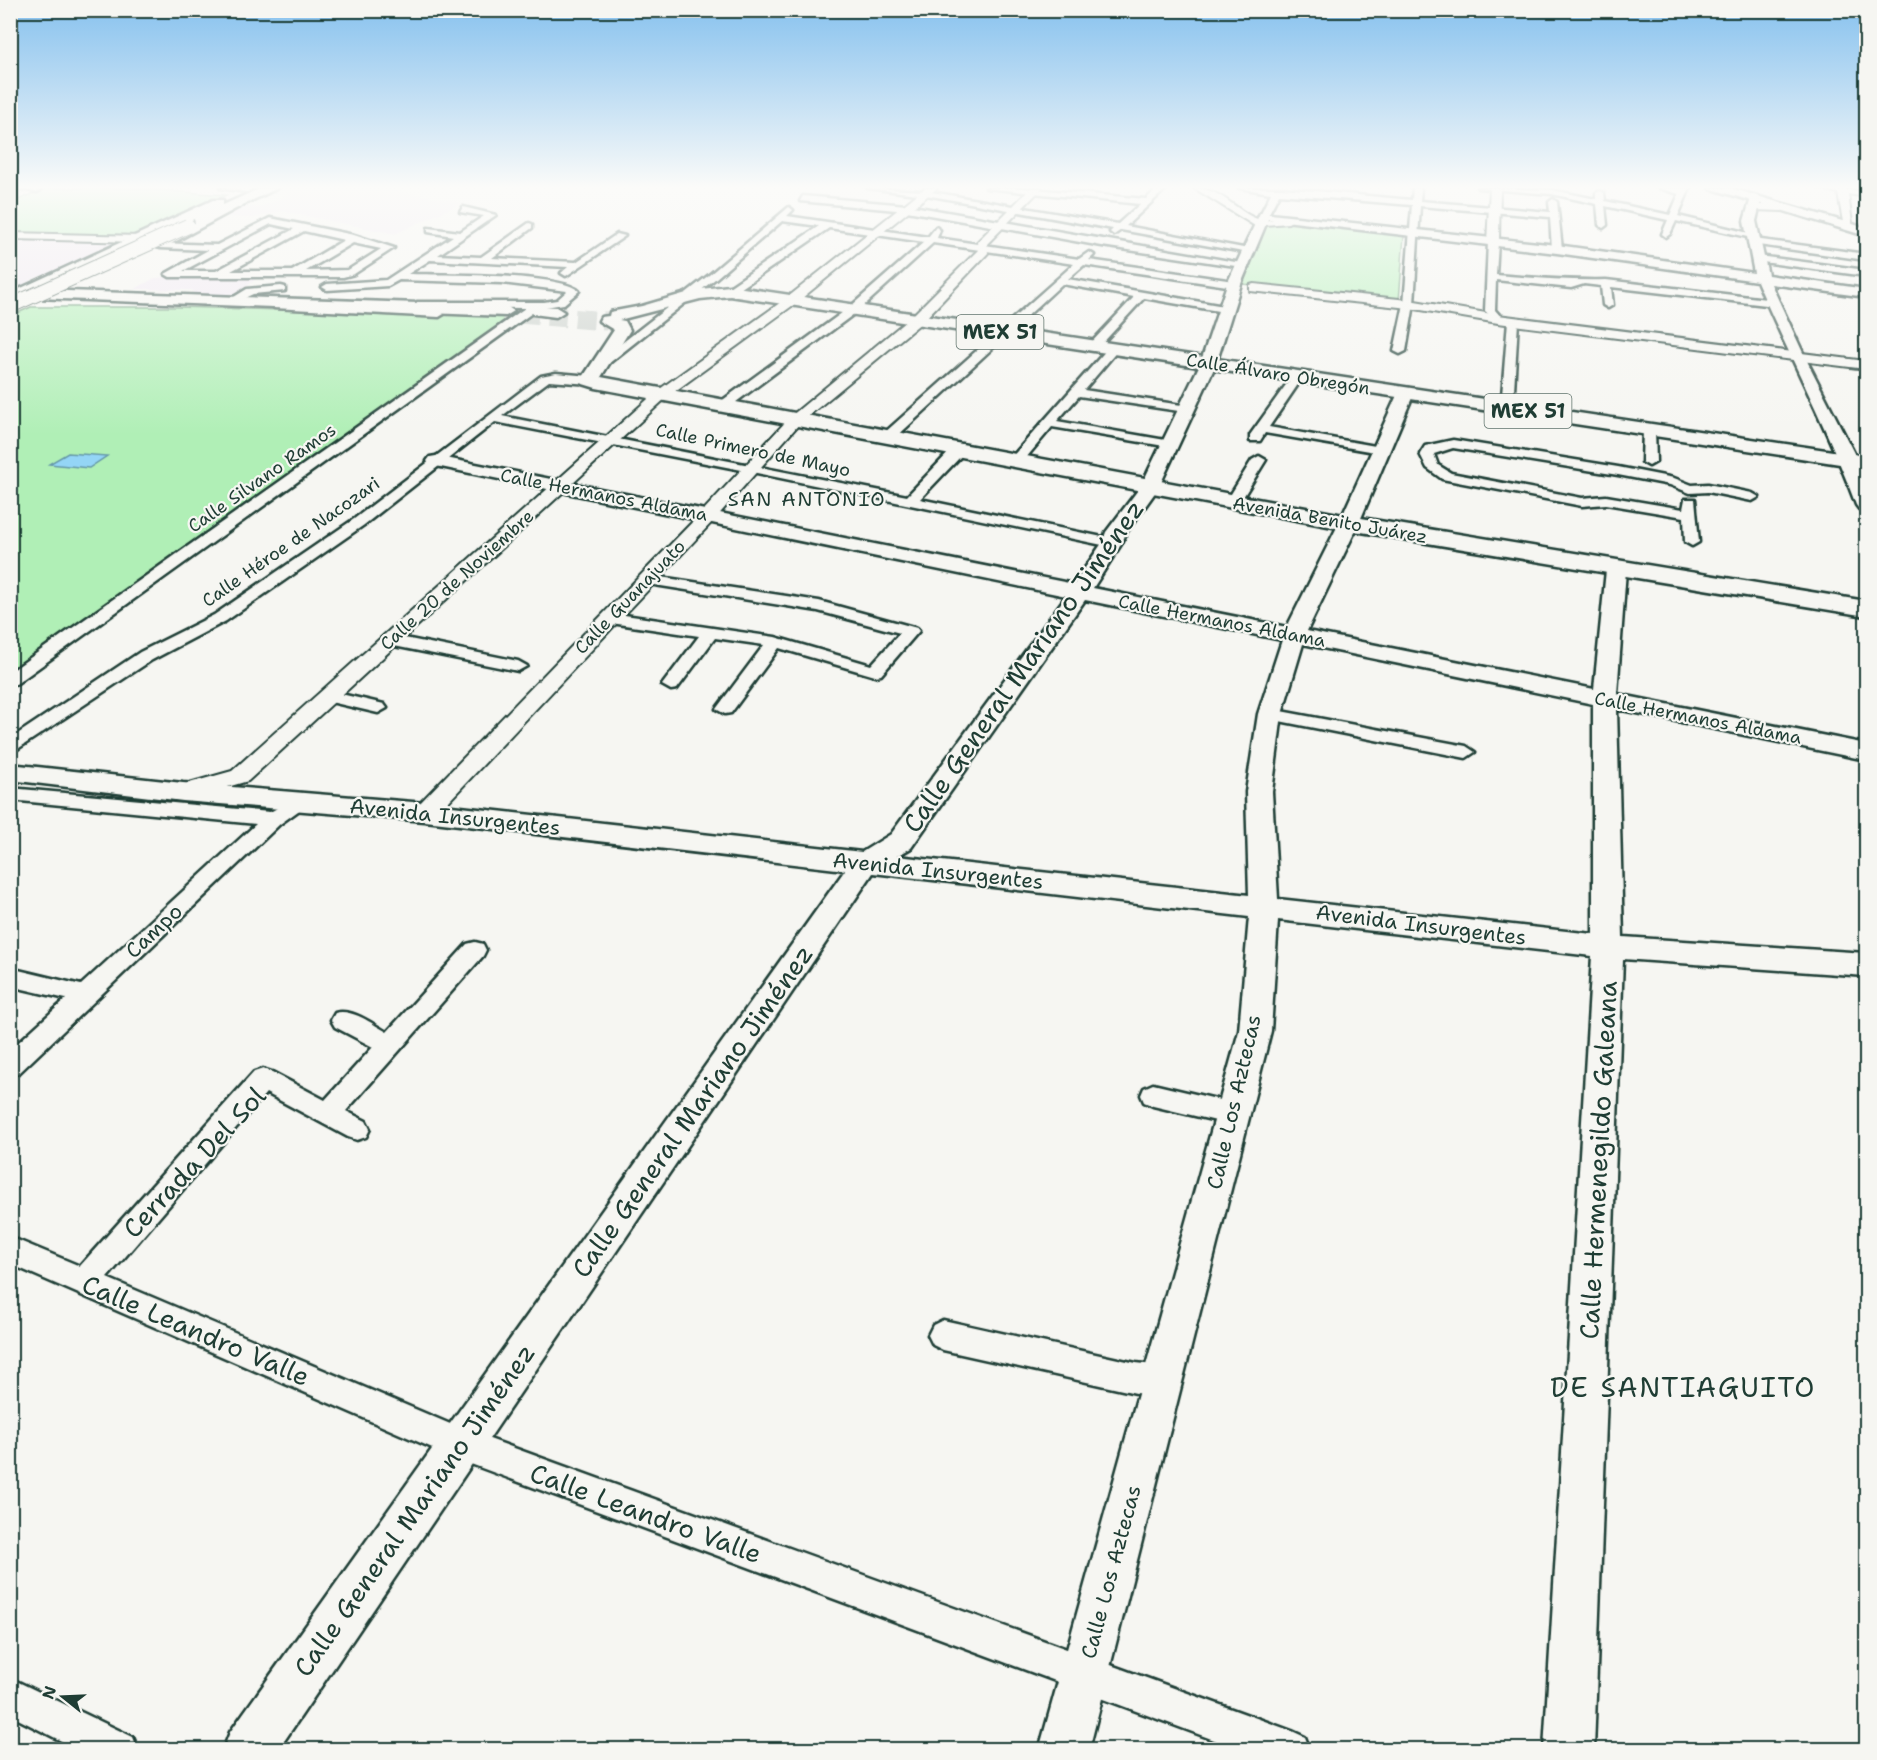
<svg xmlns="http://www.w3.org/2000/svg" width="1877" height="1760" viewBox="0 0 1877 1760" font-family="'Shantell Sans',sans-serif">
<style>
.built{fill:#f0e8f3}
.green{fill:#b0efb6;stroke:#689675;stroke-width:1.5}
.water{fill:#94d5f6;stroke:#6598a8;stroke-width:1.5}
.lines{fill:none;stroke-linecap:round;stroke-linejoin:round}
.primary-tunnel-far1{stroke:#cbd1cc;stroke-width:14;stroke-dasharray:14 8;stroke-linecap:butt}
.primary-tunnel{stroke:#cbd1cc;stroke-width:19;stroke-dasharray:19 9;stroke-linecap:butt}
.minor-casing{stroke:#1f3d34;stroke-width:5}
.tertiary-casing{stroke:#1f3d34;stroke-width:4}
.secondary-casing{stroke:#1f3d34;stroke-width:5}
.primary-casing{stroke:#1f3d34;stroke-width:5}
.minor{fill:#f6f6f2;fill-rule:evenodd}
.tertiary{fill:#f6f6f2;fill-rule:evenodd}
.secondary{fill:#f6f6f2;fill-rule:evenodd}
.primary{fill:#f6f6f2;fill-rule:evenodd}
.primary-bridge-casing{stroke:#1f3d34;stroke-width:16;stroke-linecap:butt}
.primary-bridge{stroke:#f6f6f2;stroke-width:14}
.labels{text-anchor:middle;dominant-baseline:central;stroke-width:4.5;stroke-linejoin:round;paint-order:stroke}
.far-street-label{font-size:18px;fill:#1f3d34;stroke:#f6f6f2}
.shield{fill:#f6f6f2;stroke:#60746d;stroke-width:1.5}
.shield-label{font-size:20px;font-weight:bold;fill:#1f3d34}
.far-quarter-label{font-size:20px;letter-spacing:1.5px;fill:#1f3d34;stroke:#f6f6f2}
.street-label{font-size:21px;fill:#1f3d34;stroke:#f6f6f2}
.near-street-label{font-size:26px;fill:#1f3d34;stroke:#f6f6f2}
.near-quarter-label{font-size:28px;letter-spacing:1.5px;fill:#1f3d34;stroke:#f6f6f2}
</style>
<rect width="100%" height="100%" fill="#f6f6f2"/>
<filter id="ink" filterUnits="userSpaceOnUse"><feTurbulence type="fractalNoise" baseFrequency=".0167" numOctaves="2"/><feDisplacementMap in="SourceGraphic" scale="12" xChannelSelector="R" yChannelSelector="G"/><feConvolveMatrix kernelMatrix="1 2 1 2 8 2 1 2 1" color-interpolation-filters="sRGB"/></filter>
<g filter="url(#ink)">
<path class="built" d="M283,188h101l78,15 -67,31 -114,-23 -28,7 -30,-1 19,-11 16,2 30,-13 -16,-3z
M11,240l121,1 -101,39 -20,12z
M155,278l15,-1 87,1 -22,18 -46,-1 5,-4 -3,-1 -56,-1z"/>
<path class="green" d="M46,188h83l97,7 -81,40 -134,-2v-30z
M1290,222l114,13 -5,66 -156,-17 23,-60z
M31,307h145l339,10 -504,359v-360z"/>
<path class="water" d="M68,453l39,3 -18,12 -40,-4z"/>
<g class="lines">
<path class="primary-tunnel-far1" d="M503,313l35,3"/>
<path class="primary-tunnel" d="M519,314l88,7"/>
<g class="minor-casing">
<path id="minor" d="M16,188h24l1,2 -4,2z
M220,188h30l1,2 -4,2z
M867,188l59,3 192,33 22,-20 -154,-16h36l124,11 12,-11h9l-41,38 128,24 -5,3 -128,-23 -7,5 -4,-3 3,-3 -187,-34z
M1239,188h43l130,12 1,-12h8l-1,13 130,11 -1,-10 4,-3 4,3 5,47 -5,3 -5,-3 -2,-32 -130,-11 -6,98 -8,47 -6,3 -6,-3 10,-47 8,-99 -133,-11 -11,21 -4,3 -4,-3 11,-22z
M1478,188l74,2 44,9v-6l4,-2 4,2 1,8 65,14 9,-21 -20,-6h31l-12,28 79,19 -5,3 -76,-17 -6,13 -4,3 -4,-3 6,-14 -63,-14 2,19 -4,3 -4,-3 -2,-21 -45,-10z
M803,196l104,9 340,59 -5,3 -140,-21 -195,-35 -107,-10z
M10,198l4,1v4l-4,1z
M463,207l33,8 -58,40 43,2 48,-34 3,1v4l-40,30 84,4 41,-28 8,2 -59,40 -5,-3 7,-6 -138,-7 -22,14c30,1 153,-1 171,17l-15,13 -25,4 -523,376 -6,1v-13l515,-364 -104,-1 -5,-3 1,-2h127l13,-2 10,-9 -65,-8 -103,-3 -11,6 -61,4 -5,-3 5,-3 59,-4 67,-44 -25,-4v-4l32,4 24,-16 -24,-4z
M789,207l4,3 -6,6 141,21 8,-10 4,3 -3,8 142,21 10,-7 5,3 -5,5 145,21 5,3 -5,3 -150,-22 -16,14 156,27 5,3 -5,3 -80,-14 -46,50h-8v-4l44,-47 -72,-13 -169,156 -5,1 -6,-4 1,-3 191,-170 -141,-21 -75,68 -130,97h-8v-6l130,-95 74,-65 -95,-14 -95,65h-8v-4l93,-63 -37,-5 -67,58 -112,89h-8v-4l114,-89z
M270,218l84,17 40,13 -40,26 -11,3h-173l-5,-3 43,-24 -48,-2 -3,-1v-4l60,2zM271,224l23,5 -78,42h-33zM304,231l40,9 -52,31h-61zM353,243l28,6 -33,21 -42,1z
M1493,239l5,3 -2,33c38,3 73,6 110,5l169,20 5,3 -5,3 -164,-19 2,18 -5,3 -5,-3 -2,-19 -17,-2 -13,4 -75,-8 -1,30 8,9 -5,3 -13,-11 3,-69z
M1754,239l112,15v6l-115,-16v-4z
M1758,256l108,14v6l-111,-15v-4z
M281,286l4,1v4l-32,3 -19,9 -5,-3 18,-11z
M278,303l161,8 5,3 -5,3 -165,-9v-4z
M1513,318l5,3 -5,87 -6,4 -6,-4 7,-87z
M1113,346l6,3 -35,41 104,16 6,4 -2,3 -113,-17 -22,25 114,20 6,4 -1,3 -124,-21 -32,38h-10v-6l99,-112z
M556,373l34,3 6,4 -6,4 -41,-3 -47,35 405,80 46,-48 5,-1 7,4 -2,3 -43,45 192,40 7,4 -7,4 -360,-75 -257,-50 -131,103 -138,96 -74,39 -142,94v-15l130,-87 74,-37 140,-96 187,-143z
M1297,374l6,3 -34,50 112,20 7,4 -2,3 -121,-21 -5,8h-10v-6l43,-60z
M1649,425l6,4 1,33 -7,4 -7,-4 1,-33z
M1453,440l165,27 56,11 18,7 16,-1 44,9 7,4 -7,4 -44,-9 -18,1 -20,-8 -52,-10 -165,-27 -19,6 4,11 13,8 131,25 24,-2 77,13 2,-10h10l4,43 -7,4 -7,-4 -1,-25 -78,-13 -24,2 -140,-27 -15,-11 -7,-14 5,-8z
M1259,456l7,4 -26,42 -7,4 -5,-1 -2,-3 26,-42z
M647,575l172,26 98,27 2,3 -38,44 -6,1 -96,-28 -48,65 -6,1 -9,-5 48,-64 -49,-7 -38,51 -6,1 -9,-5 37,-49 -88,-13 -6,-2 -2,-3 2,-3 6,-2 164,24 96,28 29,-32 -82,-22 -176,-28 -3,-3z
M390,635l128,26 9,5 -9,5 -134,-27 -2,-4 2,-4z
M328,691l56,13 3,4 -9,5 -56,-13 -3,-4z
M1270,709l196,37 9,6 -9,6 -202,-40 -3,-4z
M10,788l260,24 32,-17 7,1 3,5 -32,23 -261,249 -9,3v-26l56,-51 -56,-13v-18l71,17 175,-161 -246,-24z
M475,942l8,2 3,6 -3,6 -137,155 20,10 4,8 -4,8 -9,3 -9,-3 -82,-44 -159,185 355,151 830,302 13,6 5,13h-69l-781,-290 -450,-196v-27l70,29 174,-194 9,-3 9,3 53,28 48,-53 -38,-20 -4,-7 4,-7c17,-5 37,11 52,19l80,-88z
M1153,1084l80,19 9,3 4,8 -4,8 -9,3 -80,-19 -9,-4 -3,-7 3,-7z
M943,1320l193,43 26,3 11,4 4,11 -4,11 -11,4 -26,-3 -193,-43 -10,-5 -5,-10 5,-10z
M10,1678l123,59 5,13h-59l-69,-35z"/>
</g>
<g class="tertiary-casing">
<path id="tertiary" d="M925,188h12l-141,115 -129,94 -419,384 -65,19 -8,-3 -4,-5 4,-5 57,-16 425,-380 131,-94z
M1031,188h11l-55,56 1,9 -66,69 -121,100 -87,98 -281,298 -8,2 -8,-2 -4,-6 4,-6 285,-294 89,-96 121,-100 66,-66 -1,-8z
M1194,188c29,0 47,29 68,32 10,2 22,-7 31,0l-5,3 -33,3z
M1490,188h10l-1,54 -6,3 -6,-3z
M1818,188l48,3v6l-18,-3 5,36 -9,-2 -6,-35z
M1750,205h32l5,3 -5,3 -28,-1 -4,-1z
M10,233l132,3 6,3 -6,3 -132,-3z
M1254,284l155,16 89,15 368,46v8l-368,-46 -89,-15 -159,-17v-6z"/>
</g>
<g class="secondary-casing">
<path id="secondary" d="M1751,198l10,2 -5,21 12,54 98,14v8l-95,-13 34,73 52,102 9,24v28l-7,-2 -3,-4c-28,-76 -67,-149 -99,-224l-200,-28 -289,-34 -27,65 -25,80 -57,123 -33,46 -4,10 -29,45 194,39 52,-104 59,-130 8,-5 8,5 -55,130 -52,108 287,58 12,-119 3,-4h14l3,4 -9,124 249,50v16l-249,-51 6,228 243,16v23l-243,-17 -29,791h-50l48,-794 -314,-36 -7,111 -182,719h-50l200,-719 10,-114 -376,-44 -595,877h-55l7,-18 615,-862 -420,-49 -242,-20 -173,-21v-16l173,19 242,20 437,49 29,-18 175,-238 -630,-130 -6,-1 -3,-4 3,-4 6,-1 638,128 28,-41 4,-11 35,-46 59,-122 27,-80 33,-71 297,32 197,28 -10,-52zM1085,600l197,40 -24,74 -12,78 3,103 -352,-39 14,-8zM1303,644l290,60v230l-315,-35 -6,-107 10,-78z
M233,203l10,2 -78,42h-8l-2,-3z"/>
</g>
<g class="primary-casing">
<path id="primary" d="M261,188h17l-73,35h-10l-1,-4 -155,71 467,16 8,5 -8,5 -496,-19v-6l9,-2 194,-89h10v5z
M1709,188h21l136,40v8z
M730,286l1136,170v12l-1136,-172 -30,3 -81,21 6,1 5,9 -29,47 748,139 517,85v15l-517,-86 -753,-142 -13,-4 -2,-4 33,-50 -15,-9 2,-4 8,-1 1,-4 32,-6 58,-17z
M539,306l17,1 8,5 -8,5 -23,-3 -2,-3z"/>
</g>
<use href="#minor" class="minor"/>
<use href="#tertiary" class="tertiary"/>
<use href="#secondary" class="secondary"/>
<use href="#primary" class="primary"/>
<g class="primary-bridge-casing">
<path id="primary-bridge" d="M10,306l178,-80"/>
</g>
<use href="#primary-bridge" class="primary-bridge"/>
</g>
</g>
<linearGradient id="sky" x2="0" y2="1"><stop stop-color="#86c1ee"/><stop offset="0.43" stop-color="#fbfbf9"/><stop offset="1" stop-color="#fbfbf9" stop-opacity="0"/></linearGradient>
<rect width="1877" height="435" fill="url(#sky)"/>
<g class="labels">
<g class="far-street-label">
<text transform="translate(1278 374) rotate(9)">Calle Álvaro Obregón</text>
<text transform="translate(753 450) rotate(12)">Calle Primero de Mayo</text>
<text transform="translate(262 478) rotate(-35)">Calle Silvano Ramos</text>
<text transform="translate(604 495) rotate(11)">Calle Hermanos Aldama</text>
<text transform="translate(1330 520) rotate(10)">Avenida Benito Juárez</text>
<text transform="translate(291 542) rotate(-35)">Calle Héroe de Nacozari</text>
<text transform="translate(457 580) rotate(-42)">Calle 20 de Noviembre</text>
<text transform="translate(630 597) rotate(-46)">Calle Guanajuato</text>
<text transform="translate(1222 621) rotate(11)">Calle Hermanos Aldama</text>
<text transform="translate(1698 718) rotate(11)">Calle Hermanos Aldama</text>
</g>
<g class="shield">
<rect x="956.5" y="315" width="87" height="34" rx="4.5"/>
<rect x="1484.5" y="394" width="87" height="34" rx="4.5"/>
</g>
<g class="shield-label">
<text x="1000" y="332">MEX 51</text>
<text x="1528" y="411">MEX 51</text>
</g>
<g class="far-quarter-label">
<text x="807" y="499">SAN ANTONIO</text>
</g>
<g class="street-label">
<text transform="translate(455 817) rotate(6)">Avenida Insurgentes</text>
<text transform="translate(938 871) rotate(6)">Avenida Insurgentes</text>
<text transform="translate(1421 925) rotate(7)">Avenida Insurgentes</text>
<text transform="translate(154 931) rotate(-43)">Campo</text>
<text transform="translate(1234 1102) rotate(-77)">Calle Los Aztecas</text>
<text transform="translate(1111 1572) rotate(-75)">Calle Los Aztecas</text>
</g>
<g class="near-street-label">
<text transform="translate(1023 666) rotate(-55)">Calle General Mariano Jiménez</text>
<text transform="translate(692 1111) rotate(-55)">Calle General Mariano Jiménez</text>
<text transform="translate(1598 1160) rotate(-87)">Calle Hermenegildo Galeana</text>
<text transform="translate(194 1162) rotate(-47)">Cerrada Del Sol</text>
<text transform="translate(196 1330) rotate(23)">Calle Leandro Valle</text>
<text transform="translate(414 1510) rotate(-55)">Calle General Mariano Jiménez</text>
<text transform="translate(646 1513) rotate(20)">Calle Leandro Valle</text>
</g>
<g class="near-quarter-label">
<text x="1683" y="1387">DE SANTIAGUITO</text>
</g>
</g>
<rect width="1877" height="1760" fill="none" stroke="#f6f6f2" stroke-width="36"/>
<rect x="18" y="18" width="1841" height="1724" fill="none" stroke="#1f3d34" stroke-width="2" filter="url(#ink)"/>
<g transform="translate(63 1697) rotate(288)" stroke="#f6f6f2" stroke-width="4.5" paint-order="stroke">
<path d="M0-4.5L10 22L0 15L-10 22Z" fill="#1f3d34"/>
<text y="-9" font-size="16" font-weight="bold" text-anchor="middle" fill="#1f3d34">N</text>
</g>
</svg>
